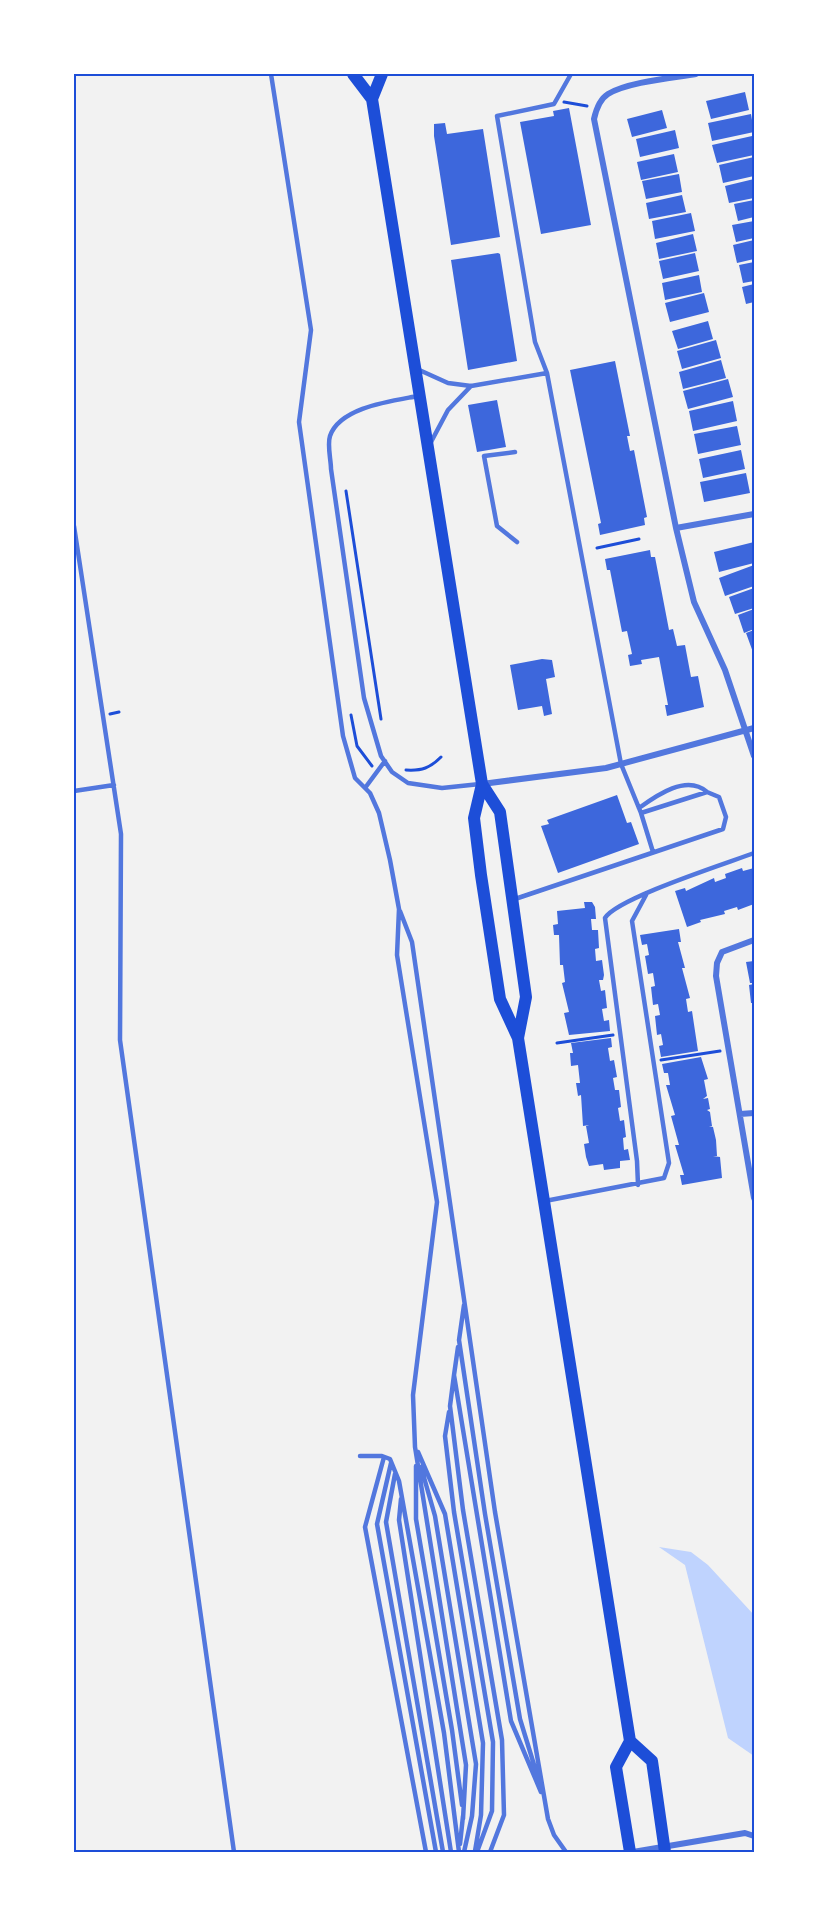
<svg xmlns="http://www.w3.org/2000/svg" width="828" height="1926" viewBox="0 0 828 1926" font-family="'Alegreya Sans',sans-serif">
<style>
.water{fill:#bfd3fe}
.building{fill:#3d67dc}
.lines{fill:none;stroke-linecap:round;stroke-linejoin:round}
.path{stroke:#1d4ed8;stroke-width:3}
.service{stroke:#5277de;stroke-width:4.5}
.minor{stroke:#5277de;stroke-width:6}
.secondary{stroke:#1d4ed8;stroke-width:12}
.neatline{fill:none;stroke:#1d4ed8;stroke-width:2}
</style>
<rect width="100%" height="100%" fill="#f2f2f2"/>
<path class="water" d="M659,1547l32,5 17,13 46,50v141l-26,-18 -43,-173z"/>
<path class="building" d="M745,92l4,18 -38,9 -5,-18z
M569,108l22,117 -50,9 -21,-112 34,-6 -1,-5z
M662,110l5,18 -35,9 -5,-18z
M751,114l3,18 -42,9 -4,-18z
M445,123l2,11 36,-5 17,108 -49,8 -17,-109v-12z
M675,130l4,18 -39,9 -4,-18z
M752,136l2,19 -37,8 -5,-18z
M674,154l4,18 -37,8 -4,-18z
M754,157v19l-31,7 -4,-18z
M679,174l3,18 -36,7 -4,-18z
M754,179v19l-25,5 -4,-17z
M682,195l4,17 -37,7 -3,-16z
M754,200v17l-16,4 -4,-17z
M691,213l4,18 -40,8 -3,-18z
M754,221v17l-18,4 -4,-17z
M693,234l4,17 -38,8 -3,-16z
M754,240v19l-17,4 -4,-18z
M498,253l2,1 17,107 -49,9 -17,-110z
M695,253l4,18 -36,8 -4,-18z
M754,262v19l-11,2 -4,-18z
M699,275l3,17 -37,8 -3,-17z
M754,284v18l-8,2 -4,-17z
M704,293l5,19 -39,10 -5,-19z
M708,321l5,18 -35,10 -6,-18z
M716,340l5,18 -39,11 -5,-18z
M721,360l5,18 -43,11 -4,-17z
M615,361l15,75h-3l3,15 4,-1 13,67 -3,1 1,7 -45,10 -2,-11 3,-1 -31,-153z
M728,379l5,18 -45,12 -5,-18z
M497,400l9,47 -29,5 -9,-47z
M733,401l4,20 -44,10 -4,-20z
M737,426l4,19 -43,9 -4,-20z
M741,450l4,19 -42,9 -4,-19z
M746,473l4,20 -46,9 -4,-20z
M754,542v21l-35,9 -5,-20z
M650,550l1,7h4l14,73 4,-1 4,17 8,-1 6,32 7,-1 6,31 -37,9 -2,-11h3l-9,-48 -18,3 1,4 -12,2 -2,-11 4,-1 -5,-23 -5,1 -12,-62h-3l-2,-11z
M754,565v21l-29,10 -6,-18z
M754,588v20l-19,6 -6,-17z
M754,609v20l-10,4 -6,-18z
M754,630v25l-8,-22z
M542,659l10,1 3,17 -9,2 6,35 -8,2 -2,-10 -24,4 -8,-45z
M617,795l10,28 4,-1 8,22 -81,29 -17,-47 8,-2 -2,-4z
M742,868l1,3 11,-3v36l-16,6 -1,-3 -13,4 1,3 -25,6 1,2 -14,5 -12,-36 10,-3 1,3 28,-13 1,4 11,-4 -1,-4z
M584,902h8l3,5 1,12h-5l1,11h6l1,18 -4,1 1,12 6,-1 2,15 -1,5h-4l2,11 4,-1 2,18 -5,1 2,12 5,-1 1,11 -41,4 -5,-22 5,-1 -7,-29 3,-1 -2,-17h-3l-1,-30h-5l-1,-10 5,-1 -1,-13 28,-3z
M679,929l2,13h-3l7,26h-3l8,30 -4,1 2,13 4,-1 6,40 -37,6 -2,-11 4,-1 -2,-11 -4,1 -2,-19 5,-1 -2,-11 -5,1 -2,-18 4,-1 -2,-13 -5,1 -3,-18 4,-1 -2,-11 -5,1 -2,-10z
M754,961v22h-4l-4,-21z
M754,984v19h-3l-2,-18z
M611,1038l1,9 -4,1 2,13 4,-1 3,17 -4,1 2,12h4l2,17 -3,1 2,13 4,-1 2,17 -3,1 1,12 4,-1 2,11 -10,1v7l-16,2 -1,-6 -14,2 -3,-9 -2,-13 5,-1 -3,-17 3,-1 -6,1 -2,-31 -3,1 -2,-13h4l-2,-18 -7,1 -1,-13h3l-2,-10z
M701,1057l7,22 -4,1 3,16 -4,3 5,-1 2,11 -3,1 3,2 2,14h-3l4,1 3,13 1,16h-4l7,1 2,21 -40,7 -2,-10h4l-9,-30h4l-8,-29 4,-1 -9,-30h4l-2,-12h-4l-2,-9z"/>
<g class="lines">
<path class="path" d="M564,102l23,4
M346,491l35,228
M597,548l42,-9
M110,714l9,-2
M351,715l6,31 15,20
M406,770c16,1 24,-2 35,-13
M557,1043l56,-8
M661,1060l59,-9"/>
<path class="service" d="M271,74l40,256 -12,92 44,314 12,42 15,15 9,20 11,47 9,49 -2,46 40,247 -24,193 2,52 51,318 -3,54
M417,369l31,14 23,3 76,-13 -12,-31 -38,-226 57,-12 17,-30
M547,373l74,391 20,49
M418,396c-26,5 -78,11 -88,40 -3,9 1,24 1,33l33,229 17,58 11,16 16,11 34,5 38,-4
M431,442l17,-32 23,-24
M515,452l-31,4 13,70 20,16
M74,526l47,308 -1,206 114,812
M365,788l20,-27
M74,791l40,-6
M639,808c18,-13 48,-34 68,-16
M515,899l208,-70 3,-12 -7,-20 -12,-5 -66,21 12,39
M400,911l12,31 83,570 53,307 6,16 12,17
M638,1185l-1,-24 -32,-243c12,-20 123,-55 149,-65
M545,1201l119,-23 5,-15 -37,-242 14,-26
M464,1305l-5,35 26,174 35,205 19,62
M458,1347l-4,28 57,346 30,71
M454,1375l-4,31 13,104 39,230 2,75 -14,37
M449,1412l-4,24 9,76 39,230 -1,69 -15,41
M418,1452l27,62 38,229 -2,72 -6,36
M360,1456h22l8,3 9,22 45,252 15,119
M384,1457l-19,70 61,325
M391,1463l-14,61 59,328
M416,1466v53l36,211 10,75
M421,1467l14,49 41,248 -4,52 -8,36
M395,1474l-9,48 57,330
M401,1499l-2,21 52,332
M460,1844l3,-28"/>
<path class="minor" d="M696,74c-24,4 -68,8 -88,20 -8,5 -12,16 -14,25l82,409 18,74 31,68 29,86
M676,528l78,-14
M482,784l124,-16 148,-40
M754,940l-32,12 -5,11 -1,13 38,222
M740,1114l14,-1
M633,1852l112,-19 9,3"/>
<path class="secondary" d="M353,74l19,25 110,685 -8,34 7,57 19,124 18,39 112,703 -14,26 14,85
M372,99l10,-25
M482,784l18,28 26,185 -8,41
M630,1741l22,20 13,91"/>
</g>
<rect width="828" height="1926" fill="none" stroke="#ffffff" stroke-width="150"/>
<rect x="75" y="75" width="678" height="1776" class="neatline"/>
</svg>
